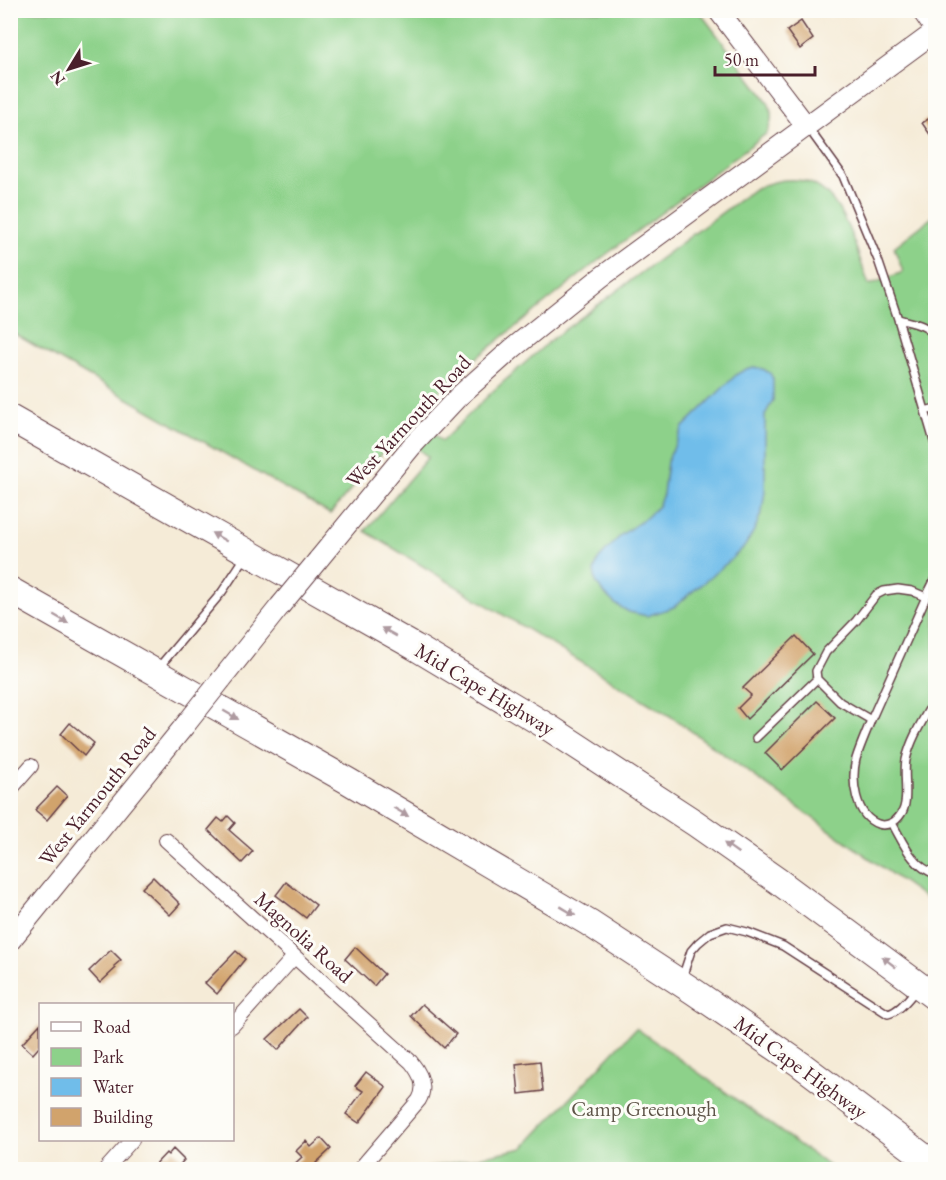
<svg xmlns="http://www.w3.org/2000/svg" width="946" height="1180" viewBox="0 0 946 1180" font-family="'EB Garamond',serif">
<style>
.green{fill:#8dd18a;stroke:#6c785a;stroke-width:1.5}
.water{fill:#70bdea;stroke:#5d6e8a;stroke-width:1.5}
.building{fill:#d1a36c}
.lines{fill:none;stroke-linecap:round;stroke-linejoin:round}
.service-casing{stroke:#643e45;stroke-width:10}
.minor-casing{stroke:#643e45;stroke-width:16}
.secondary-casing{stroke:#643e45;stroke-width:22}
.motorway-casing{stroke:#643e45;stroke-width:28}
.service{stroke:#fff;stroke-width:7}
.minor{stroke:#fff;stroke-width:14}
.secondary{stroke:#fff;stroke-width:20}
.motorway{stroke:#fff;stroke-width:26}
.secondary-bridge-casing{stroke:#643e45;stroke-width:22;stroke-linecap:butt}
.secondary-bridge{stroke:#fff;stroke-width:20}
.oneway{fill:#ae9aa0}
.labels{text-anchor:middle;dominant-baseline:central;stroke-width:6;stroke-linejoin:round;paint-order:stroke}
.street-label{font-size:21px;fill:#4a1f2b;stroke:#fdfcf7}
.park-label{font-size:21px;fill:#5e5448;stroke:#fdfcf7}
</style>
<rect width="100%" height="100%" fill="#fdfcf7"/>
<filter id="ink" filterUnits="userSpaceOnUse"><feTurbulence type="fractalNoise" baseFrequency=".0167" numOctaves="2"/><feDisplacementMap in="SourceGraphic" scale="12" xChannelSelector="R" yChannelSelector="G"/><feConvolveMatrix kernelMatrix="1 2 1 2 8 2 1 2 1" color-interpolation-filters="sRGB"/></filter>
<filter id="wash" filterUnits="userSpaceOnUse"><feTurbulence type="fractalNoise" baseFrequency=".008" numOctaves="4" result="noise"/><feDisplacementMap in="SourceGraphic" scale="24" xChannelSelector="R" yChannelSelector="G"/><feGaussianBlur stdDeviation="1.35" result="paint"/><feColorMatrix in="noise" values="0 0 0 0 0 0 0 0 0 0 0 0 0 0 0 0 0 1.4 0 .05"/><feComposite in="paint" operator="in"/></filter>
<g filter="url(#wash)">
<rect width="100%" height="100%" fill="#f5ebd7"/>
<path class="green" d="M11,11h688l69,91c5,12 4,20 -1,31l-168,127 -145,116 -40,41 28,24 51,-50 59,-52 202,-150c80,-36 94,38 115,96l34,-13 -9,-25 41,-32v690l-265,-189 -305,-185 63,-74 -29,-23 -69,80 -319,-182z
M636,1028l197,141h-411l101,-21z"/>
<path class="water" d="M754,367l9,2 7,4 3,6v21l-8,15v76l-3,20 -7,18 -10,17 -18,17 -53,44 -27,9 -18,-4 -14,-8 -13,-13 -6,-9 -2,-11 4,-11 23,-25 26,-18 11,-11 5,-12 4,-32 16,-35 54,-53 9,-5z"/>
<g id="blocks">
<path class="building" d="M801,21l12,18 -13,10 -13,-18z
M936,114v29l-14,-20z
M796,636l17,18 -66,65 -9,-11 13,-13 -8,-7z
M817,701l18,17 -53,52 -17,-17z
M70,723l24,20 -10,13 -23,-22z
M57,787l10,9 -20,24 -12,-10z
M228,816l7,7 -6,7 24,21 -11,12 -34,-33 10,-12 5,4z
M153,877l27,27 -10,11 -28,-27z
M286,882l30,23 -10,13 -30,-23z
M355,947l29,27 -10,12 -29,-27z
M111,950l10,10 -7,6 2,2 -16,15 -11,-12z
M236,951l9,8 -28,35 -12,-11z
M422,1004l34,30 -12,14 -33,-32z
M299,1009l8,8 -29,33 -11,-11z
M40,1024v22l-7,8 -11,-10z
M540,1061l3,30 -24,3 -3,-30z
M366,1072l20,15 -27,36 -13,-9 17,-23 -8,-5z
M321,1138l10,11 -15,14 7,7h-35l14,-13 -6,-6 10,-10 5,6z
M173,1149l11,11 -9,10h-25l16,-17 2,2z"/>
</g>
</g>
<g filter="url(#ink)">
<use href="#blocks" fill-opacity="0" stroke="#643e45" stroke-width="1.5"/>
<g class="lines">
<g class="service-casing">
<path id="service" d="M809,129l34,47 35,84 20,59 38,129
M898,319c15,4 28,5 38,18
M925,411l11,-3
M159,667l63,-75 24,-36
M817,679l23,23 31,18 55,-123
M871,720c-5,13 -11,26 -15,39 -5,21 -1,57 22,65 9,3 18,-2 23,-10 9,-12 2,-39 5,-54 5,-23 19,-43 30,-63
M756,738l61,-59 -1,-8 10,-19 30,-31 20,-26 8,-4 14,-2 14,2 14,6 10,-20
M892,823c11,19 20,44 44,51
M682,978l9,-27 7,-8 12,-10 17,-6 20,5 36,14 105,68c12,-3 20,-15 28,-24"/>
</g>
<g class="minor-casing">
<path id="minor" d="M918,10l16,23
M10,790l21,-24
M166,840l245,222c9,11 16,24 8,38l-60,70
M232,1026l62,-69
M105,1170l27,-30"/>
</g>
<g class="secondary-casing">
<path id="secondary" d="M718,10l89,117
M318,560l93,-113 47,-50 55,-49 87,-70 336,-247
M221,680l59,-74
M10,941l176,-217"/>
</g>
<g class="motorway-casing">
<path id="motorway" d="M10,418l405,229 133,80 147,96 83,58 158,117
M10,590l338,191 241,142 104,68 107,73 136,102"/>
</g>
<use href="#service" class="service"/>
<use href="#minor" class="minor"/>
<use href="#secondary" class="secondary"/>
<use href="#motorway" class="motorway"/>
<g class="secondary-bridge-casing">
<path id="secondary-bridge" d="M280,606l38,-46
M186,724l35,-44"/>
</g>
<use href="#secondary-bridge" class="secondary-bridge"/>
</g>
<defs><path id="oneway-solid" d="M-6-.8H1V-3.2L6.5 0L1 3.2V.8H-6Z" transform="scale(1.5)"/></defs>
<g class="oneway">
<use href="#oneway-solid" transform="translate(219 537) rotate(-150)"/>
<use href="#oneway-solid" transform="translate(61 619) rotate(30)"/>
<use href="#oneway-solid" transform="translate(389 632) rotate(-151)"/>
<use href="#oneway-solid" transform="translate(231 715) rotate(30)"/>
<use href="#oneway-solid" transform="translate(401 812) rotate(30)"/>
<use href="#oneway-solid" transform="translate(731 848) rotate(-145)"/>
<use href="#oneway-solid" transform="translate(568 911) rotate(31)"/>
<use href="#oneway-solid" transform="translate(889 962) rotate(-142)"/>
</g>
</g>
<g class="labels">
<g class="street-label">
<text transform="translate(408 421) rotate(-47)">West Yarmouth Road</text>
<text transform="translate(485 689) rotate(31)">Mid Cape Highway</text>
<text transform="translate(97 796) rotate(-51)">West Yarmouth Road</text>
<text transform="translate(304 937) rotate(42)">Magnolia Road</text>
<text transform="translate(801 1067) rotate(36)">Mid Cape Highway</text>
</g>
<g class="park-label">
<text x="644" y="1108">Camp Greenough</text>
</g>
</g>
<rect width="946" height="1180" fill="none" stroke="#fdfcf7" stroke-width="36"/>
<rect x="39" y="1003" width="195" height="138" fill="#fdfcf7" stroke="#b5a4a5" stroke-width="1.5"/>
<rect x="51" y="1022" width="30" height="9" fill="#ffffff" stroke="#b5a4a5" stroke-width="1.5"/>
<text x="93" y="1033" font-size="18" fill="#4a1f2b">Road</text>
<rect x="51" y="1048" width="30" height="18" fill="#8dd18a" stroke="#b5a4a5" stroke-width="1.5"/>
<text x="93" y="1063" font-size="18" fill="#4a1f2b">Park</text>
<rect x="51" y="1078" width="30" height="18" fill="#70bdea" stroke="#b5a4a5" stroke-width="1.5"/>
<text x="93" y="1093" font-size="18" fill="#4a1f2b">Water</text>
<rect x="51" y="1108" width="30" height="18" fill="#d1a36c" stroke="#b5a4a5" stroke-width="1.5"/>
<text x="93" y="1123" font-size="18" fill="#4a1f2b">Building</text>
<g transform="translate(69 69) rotate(232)" stroke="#fdfcf7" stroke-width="4.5" paint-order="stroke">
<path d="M0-4.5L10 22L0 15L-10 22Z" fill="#4a1f2b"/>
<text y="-9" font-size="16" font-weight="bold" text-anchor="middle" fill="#4a1f2b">N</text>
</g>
<path d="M715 66v9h100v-9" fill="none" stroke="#4a1f2b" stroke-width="3"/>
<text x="724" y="66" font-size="18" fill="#4a1f2b" stroke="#fdfcf7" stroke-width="4.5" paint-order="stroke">50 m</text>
</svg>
